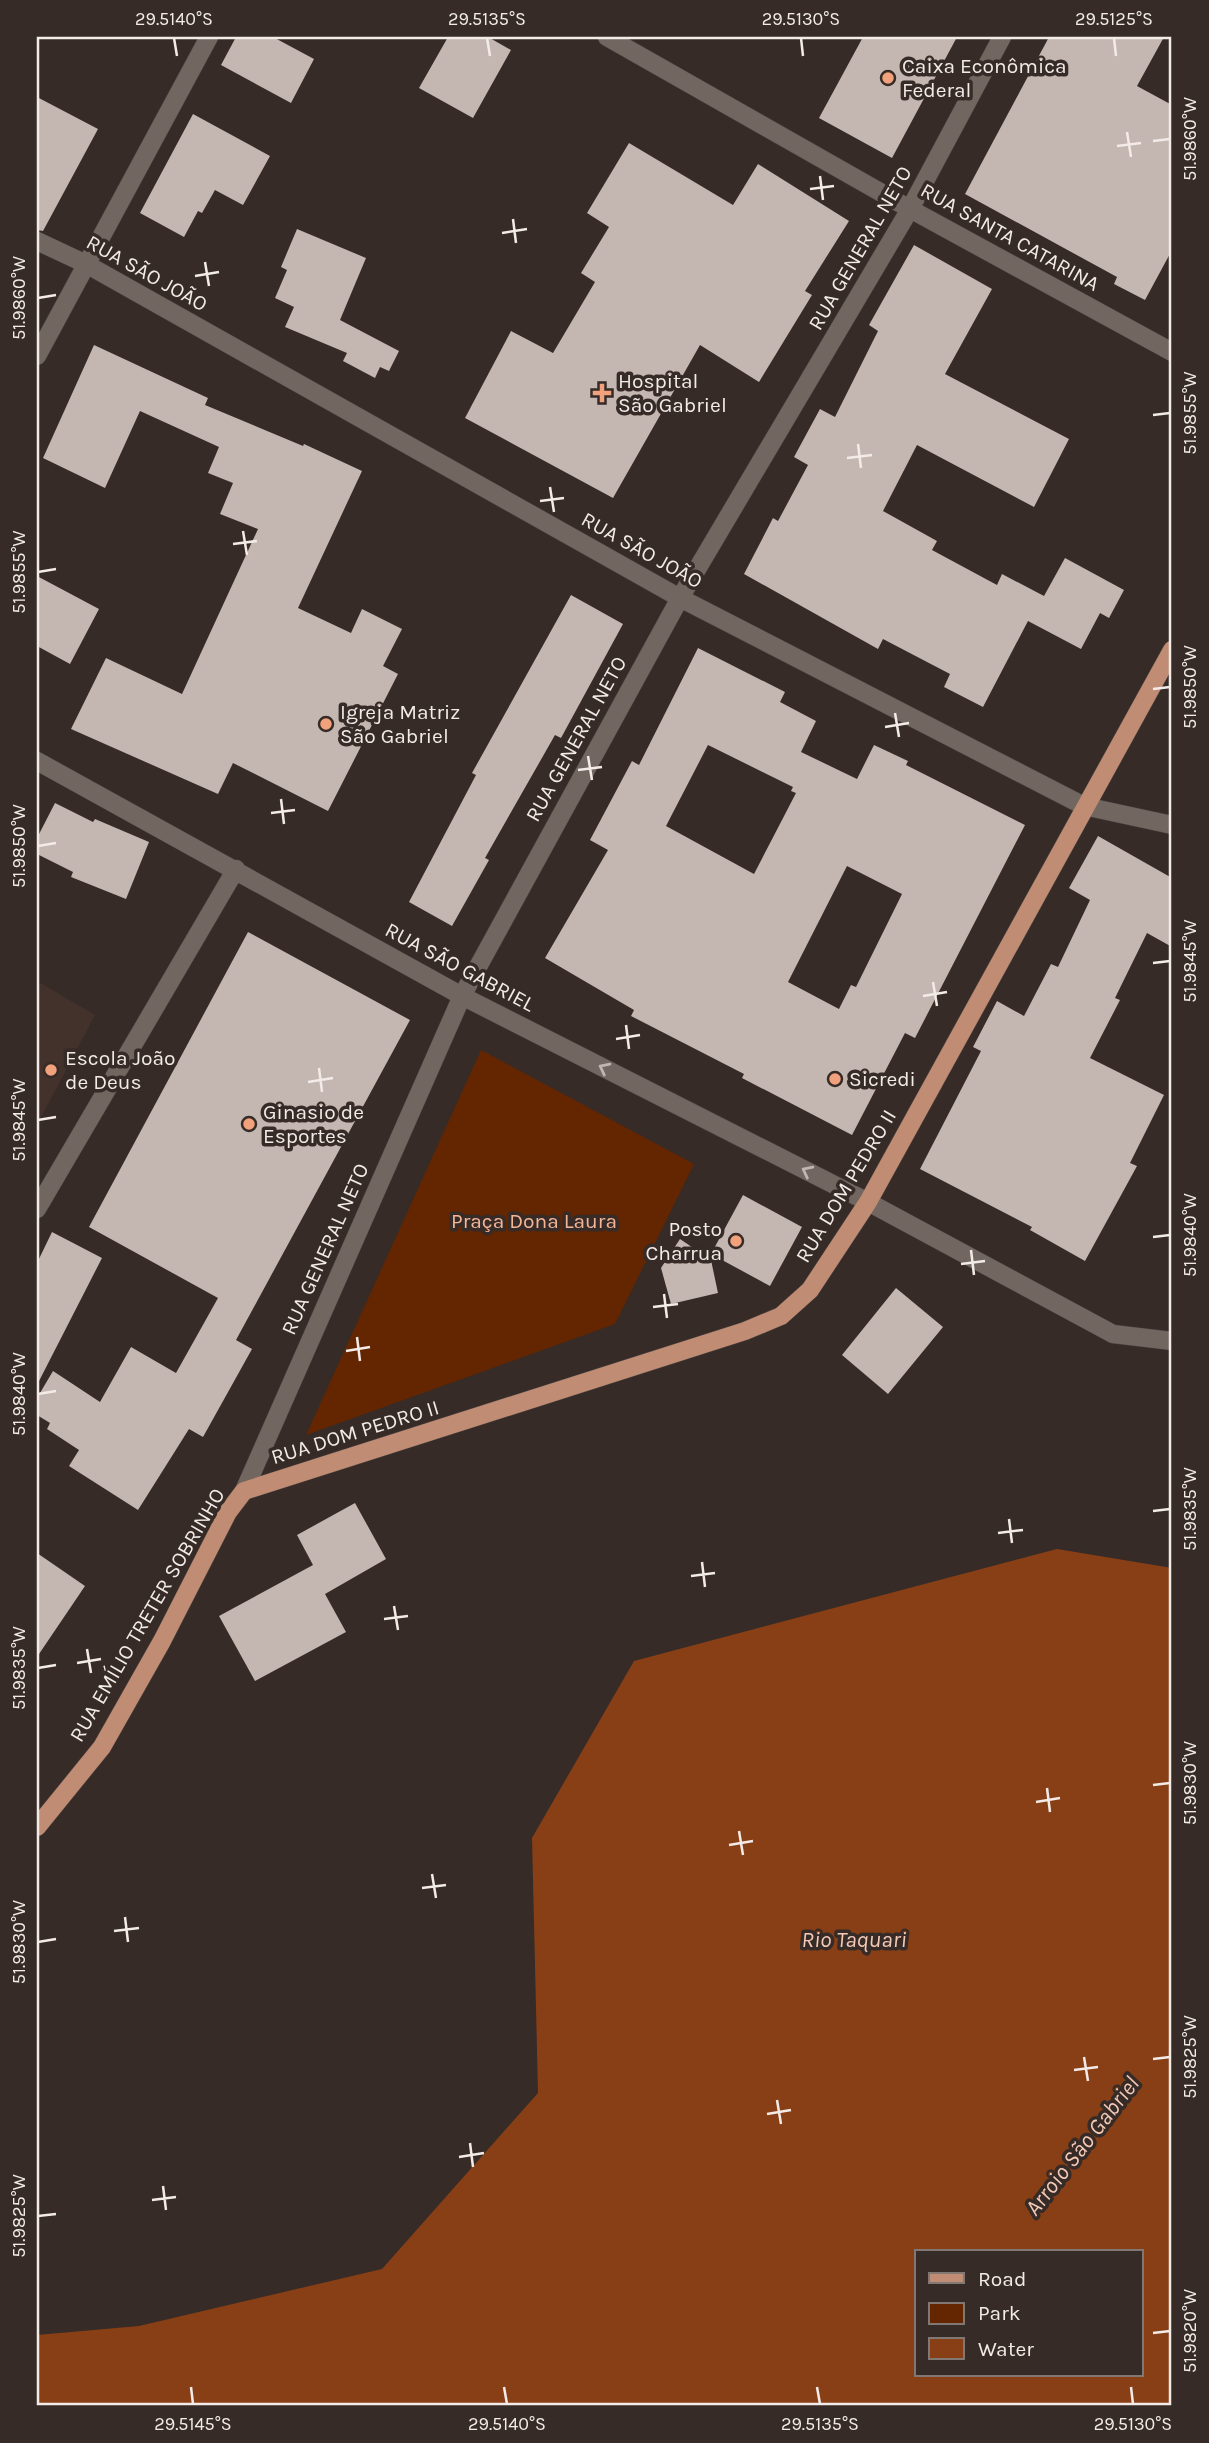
<svg xmlns="http://www.w3.org/2000/svg" width="1209" height="2443" viewBox="0 0 1209 2443" font-family="Karla,sans-serif">
<style>
.built{fill:#43322b}
.green{fill:#632601}
.water{fill:#883f16;fill-rule:evenodd}
.building{fill:#c4b6b0;fill-rule:evenodd}
.lines{fill:none;stroke-linecap:round;stroke-linejoin:round}
.minor-casing{stroke:#504844;stroke-width:19}
.major-casing{stroke:#504844;stroke-width:19}
.minor{stroke:#726661;stroke-width:18}
.major{stroke:#c18c74;stroke-width:18}
.oneway{stroke:#bfb6b2}
.ticks{fill:none;stroke:#f2ebe8;stroke-width:2.5}
.poi-dot{fill:#f1a17c;stroke:#362b27;stroke-width:2.5}
.labels{text-anchor:middle;dominant-baseline:central;stroke-width:7;stroke-linejoin:round;paint-order:stroke}
.poi-label{font-size:21px;fill:#f2ebe8;stroke:#362b27;text-anchor:start}
.street-label{font-size:21px;fill:#f2ebe8;stroke:#362b27}
.park-label{font-size:21px;fill:#f5b597;stroke:#362b27}
.water-label{font-size:23px;font-style:italic;fill:#f4c9b5;stroke:#362b27}
.neatline{fill:none;stroke:#f2ebe8;stroke-width:2.5}
.ticks-label{font-size:18px;text-anchor:middle;fill:#f2ebe8}
</style>
<rect width="100%" height="100%" fill="#362b27"/>
<path class="built" d="M37,981l58,34 -58,110z"/>
<path class="green" d="M481,1050l213,114 -79,160 -309,111z"/>
<path class="water" d="M1057,1549l115,19v838h-1135v-71l102,-9 243,-57 156,-176 -6,-255 102,-177zM917,2252h224v123h-224z"/>
<path class="building" d="M236,37h37l41,22 -23,44 -70,-38z
M448,37h40l23,13 -38,68 -54,-30z
M863,37h94l-65,121 -73,-40z
M1049,37h115l-27,49 35,19v145l-27,50 -31,-16 3,-7 -152,-83z
M37,97l61,32 -55,102 -6,-1z
M193,114l77,42 -27,49 -28,-15 -13,23 -4,-2 -14,26 -44,-24z
M629,143l104,62 25,-41 91,57 -44,70 7,4 -53,87 -59,-37 -87,153 -148,-80 46,-87 42,22 42,-71 -14,-9 28,-46 -22,-14z
M297,229l69,29 -26,62 59,31 -10,20 -9,-4 -5,11 -32,-17 4,-8 -62,-26 9,-20 -19,-9 12,-28 -6,-3z
M914,245l78,44 -47,85 124,65 -35,68 -117,-62 -34,66 54,30 -5,9 65,35 5,-11 42,22 21,-38 59,32 -15,28 -9,-5 -19,36 -53,-28 -45,86 -39,-20 6,-13 -67,-35 -5,10 -134,-75 29,-56 5,3 30,-56 -14,-8 26,-48 15,8 43,-86 -9,-6z
M94,345l114,53 -3,7 98,41 1,-2 58,27 -64,137 53,25 11,-24 40,20 -19,37 15,8 -70,137 -95,-48 -15,31 -147,-65 35,-71 76,36 76,-165 -38,-15 13,-31 -25,-10 11,-26 -79,-36 -35,77 -62,-30z
M37,576l62,33 -29,55 -33,-18z
M571,595l52,29 -62,114 -6,-3 -70,123 4,2 -37,66 -43,-24 67,-127 -4,-2z
M698,648l87,44 -5,10 36,19 -15,31 56,27 17,-34 34,16 -2,4 119,60 -110,213 -10,-5 -53,102 -110,-57 2,-4 -113,-58 3,-6 -89,-52 63,-108 -18,-10 42,-79 7,4zM708,745l85,42 -2,4 5,2 -42,81 -88,-48zM847,866l55,28 -46,93 -5,-2 -12,24 -51,-27z
M55,803l38,19 2,-3 54,23 -23,57 -55,-22 2,-5 -36,-18v-16z
M1098,836l74,42v69l-25,-14 -32,65 5,2 -30,58 74,37 -34,68 7,3 -52,95 -55,-31 2,-3 -112,-58 61,-118 -8,-4 24,-46 27,15 27,-52 7,3 32,-67 -21,-12z
M248,932l162,88 -174,320 16,9 -49,88 -14,-8 -51,81 -69,-44 10,-16 -32,-21 3,-6 -13,-8v-17l16,-27 47,31 31,-55 45,26 42,-75 -129,-71z
M743,1195l59,32 -32,59 -59,-32z
M52,1232l50,26 -65,127v-122z
M680,1239l31,21 7,33 -47,11 -10,-36z
M896,1288l47,39 -55,67 -46,-39z
M355,1503l31,56 -61,35 21,38 -91,49 -36,-65 94,-51 -16,-30z
M37,1553l48,33 -48,71z"/>
<g class="lines">
<g class="minor-casing">
<path id="minor" d="M607,37l303,172 262,143
M37,241l49,23 594,334 404,208 88,19
M37,356l172,-319
M37,761l425,235 406,206 245,132 59,7
M37,1209l199,-340
M244,1491l218,-495 218,-398 230,-389 92,-172"/>
</g>
<g class="major-casing">
<path id="major" d="M37,1827l65,-80 60,-106 66,-129 16,-21 501,-160 36,-15 29,-26 58,-88 304,-552"/>
</g>
<use href="#minor" class="minor"/>
<use href="#major" class="major"/>
</g>
<defs><path id="oneway-chevron" d="M-2-3.5L2.5 0L-2 3.5" fill="none" stroke-width="1.6" stroke-linecap="round" stroke-linejoin="round" transform="scale(1.75)"/></defs>
<g class="oneway">
<use href="#oneway-chevron" transform="translate(604 1068) rotate(-153)"/>
<use href="#oneway-chevron" transform="translate(807 1171) rotate(-153)"/>
</g>
<path class="ticks" d="M174,38l3,18M487,38l3,18M801,38l2,18M1114,38l2,18M1127,132l4,25M1153,141l17,-2M1117,146l24,-3M820,176l3,24M810,189l24,-3M513,219l3,24M502,233l25,-4M205,262l4,24M195,276l24,-4M38,298l18,-3M1153,415l17,-2M858,444l3,24M847,458l25,-3M550,487l4,25M540,501l24,-3M243,531l4,24M233,544l24,-3M38,572l18,-3M1153,689l17,-2M895,713l4,24M885,727l24,-4M588,756l4,24M578,770l24,-3M281,799l3,25M271,813l24,-3M38,846l18,-3M1153,963l17,-2M933,982l4,24M923,996l24,-4M626,1025l3,24M616,1039l24,-4M319,1068l3,24M308,1082l25,-4M38,1120l18,-3M1153,1237l17,-2M971,1250l3,25M961,1264l24,-3M664,1294l3,24M653,1307l25,-3M357,1337l3,24M346,1351l24,-4M38,1394l18,-3M1153,1511l17,-2M1009,1519l3,24M998,1533l25,-3M702,1562l3,25M691,1576l24,-3M394,1606l4,24M384,1619l24,-3M87,1649l4,24M77,1663l24,-4M38,1668l18,-3M1153,1785l17,-2M1047,1788l3,24M1036,1802l24,-4M739,1831l4,24M729,1845l24,-4M432,1874l4,24M422,1888l24,-3M125,1917l3,25M114,1931l25,-3M38,1942l18,-3M1084,2057l4,24M1153,2059l17,-2M1074,2070l24,-3M777,2100l4,24M767,2114l24,-4M470,2143l3,24M459,2157l25,-4M163,2186l3,24M152,2200l24,-3M38,2216l18,-2M1153,2333l17,-2M191,2387l2,17M504,2387l3,17M817,2387l3,17M1131,2387l2,17"/>
<g class="poi-dot">
<circle cx="888" cy="78" r="7"/>
<path d="M598.5 382.5h7v7h7v7h-7v7h-7v-7h-7v-7h7z"/>
<circle cx="326" cy="724" r="7"/>
<circle cx="51" cy="1070" r="7"/>
<circle cx="835" cy="1079" r="7"/>
<circle cx="249" cy="1124" r="7"/>
<circle cx="736" cy="1241" r="7"/>
</g>
<g class="labels">
<g class="poi-label">
<text x="902" y="66">Caixa Econômica<tspan x="902" dy="24">Federal</tspan></text>
<text x="618" y="381">Hospital<tspan x="618" dy="24">São Gabriel</tspan></text>
<text x="340" y="712">Igreja Matriz<tspan x="340" dy="24">São Gabriel</tspan></text>
<text x="65" y="1058">Escola João<tspan x="65" dy="24">de Deus</tspan></text>
<text x="849" y="1079">Sicredi</text>
<text x="263" y="1112">Ginasio de<tspan x="263" dy="24">Esportes</tspan></text>
<text x="722" y="1229" text-anchor="end">Posto<tspan x="722" dy="24">Charrua</tspan></text>
</g>
<g class="street-label">
<text transform="translate(1010 237) rotate(29)">RUA SANTA CATARINA</text>
<text transform="translate(860 248) rotate(-60)">RUA GENERAL NETO</text>
<text transform="translate(147 273) rotate(29)">RUA SÃO JOÃO</text>
<text transform="translate(642 550) rotate(29)">RUA SÃO JOÃO</text>
<text transform="translate(576 739) rotate(-61)">RUA GENERAL NETO</text>
<text transform="translate(460 967) rotate(28)">RUA SÃO GABRIEL</text>
<text transform="translate(846 1186) rotate(-59)">RUA DOM PEDRO II</text>
<text transform="translate(325 1249) rotate(-66)">RUA GENERAL NETO</text>
<text transform="translate(355 1432) rotate(-17)">RUA DOM PEDRO II</text>
<text transform="translate(147 1615) rotate(-60)">RUA EMÍLIO TRETER SOBRINHO</text>
</g>
<g class="park-label">
<text x="534" y="1221">Praça Dona Laura</text>
</g>
<g class="water-label">
<text x="854" y="1939">Rio Taquari</text>
<text transform="translate(1082 2146) rotate(-52)">Arroio São Gabriel</text>
</g>
</g>
<rect width="1209" height="2443" fill="none" stroke="#362b27" stroke-width="77"/>
<rect x="915" y="2250" width="228" height="126" fill="#362b27" stroke="#817874" stroke-width="2"/>
<rect x="929" y="2273" width="35" height="10" fill="#c18c74" stroke="#817874" stroke-width="2"/>
<text x="978" y="2286" font-size="21" fill="#f2ebe8">Road</text>
<rect x="929" y="2303" width="35" height="21" fill="#632601" stroke="#817874" stroke-width="2"/>
<text x="978" y="2320" font-size="21" fill="#f2ebe8">Park</text>
<rect x="929" y="2338" width="35" height="21" fill="#883f16" stroke="#817874" stroke-width="2"/>
<text x="978" y="2356" font-size="21" fill="#f2ebe8">Water</text>
<rect x="38" y="38" width="1132" height="2366" class="neatline"/>
<g class="ticks-label">
<text x="174" y="25">29.5140°S</text>
<text x="487" y="25">29.5135°S</text>
<text x="801" y="25">29.5130°S</text>
<text x="1114" y="25">29.5125°S</text>
<text transform="translate(1190 139) rotate(-90)" y="6">51.9860°W</text>
<text transform="translate(19 298) rotate(-90)" y="6">51.9860°W</text>
<text transform="translate(1190 413) rotate(-90)" y="6">51.9855°W</text>
<text transform="translate(19 572) rotate(-90)" y="6">51.9855°W</text>
<text transform="translate(1190 687) rotate(-90)" y="6">51.9850°W</text>
<text transform="translate(19 846) rotate(-90)" y="6">51.9850°W</text>
<text transform="translate(1190 961) rotate(-90)" y="6">51.9845°W</text>
<text transform="translate(19 1120) rotate(-90)" y="6">51.9845°W</text>
<text transform="translate(1190 1235) rotate(-90)" y="6">51.9840°W</text>
<text transform="translate(19 1394) rotate(-90)" y="6">51.9840°W</text>
<text transform="translate(1190 1509) rotate(-90)" y="6">51.9835°W</text>
<text transform="translate(19 1668) rotate(-90)" y="6">51.9835°W</text>
<text transform="translate(1190 1783) rotate(-90)" y="6">51.9830°W</text>
<text transform="translate(19 1942) rotate(-90)" y="6">51.9830°W</text>
<text transform="translate(1190 2057) rotate(-90)" y="6">51.9825°W</text>
<text transform="translate(19 2216) rotate(-90)" y="6">51.9825°W</text>
<text transform="translate(1190 2331) rotate(-90)" y="6">51.9820°W</text>
<text x="193" y="2430">29.5145°S</text>
<text x="507" y="2430">29.5140°S</text>
<text x="820" y="2430">29.5135°S</text>
<text x="1133" y="2430">29.5130°S</text>
</g>
</svg>
